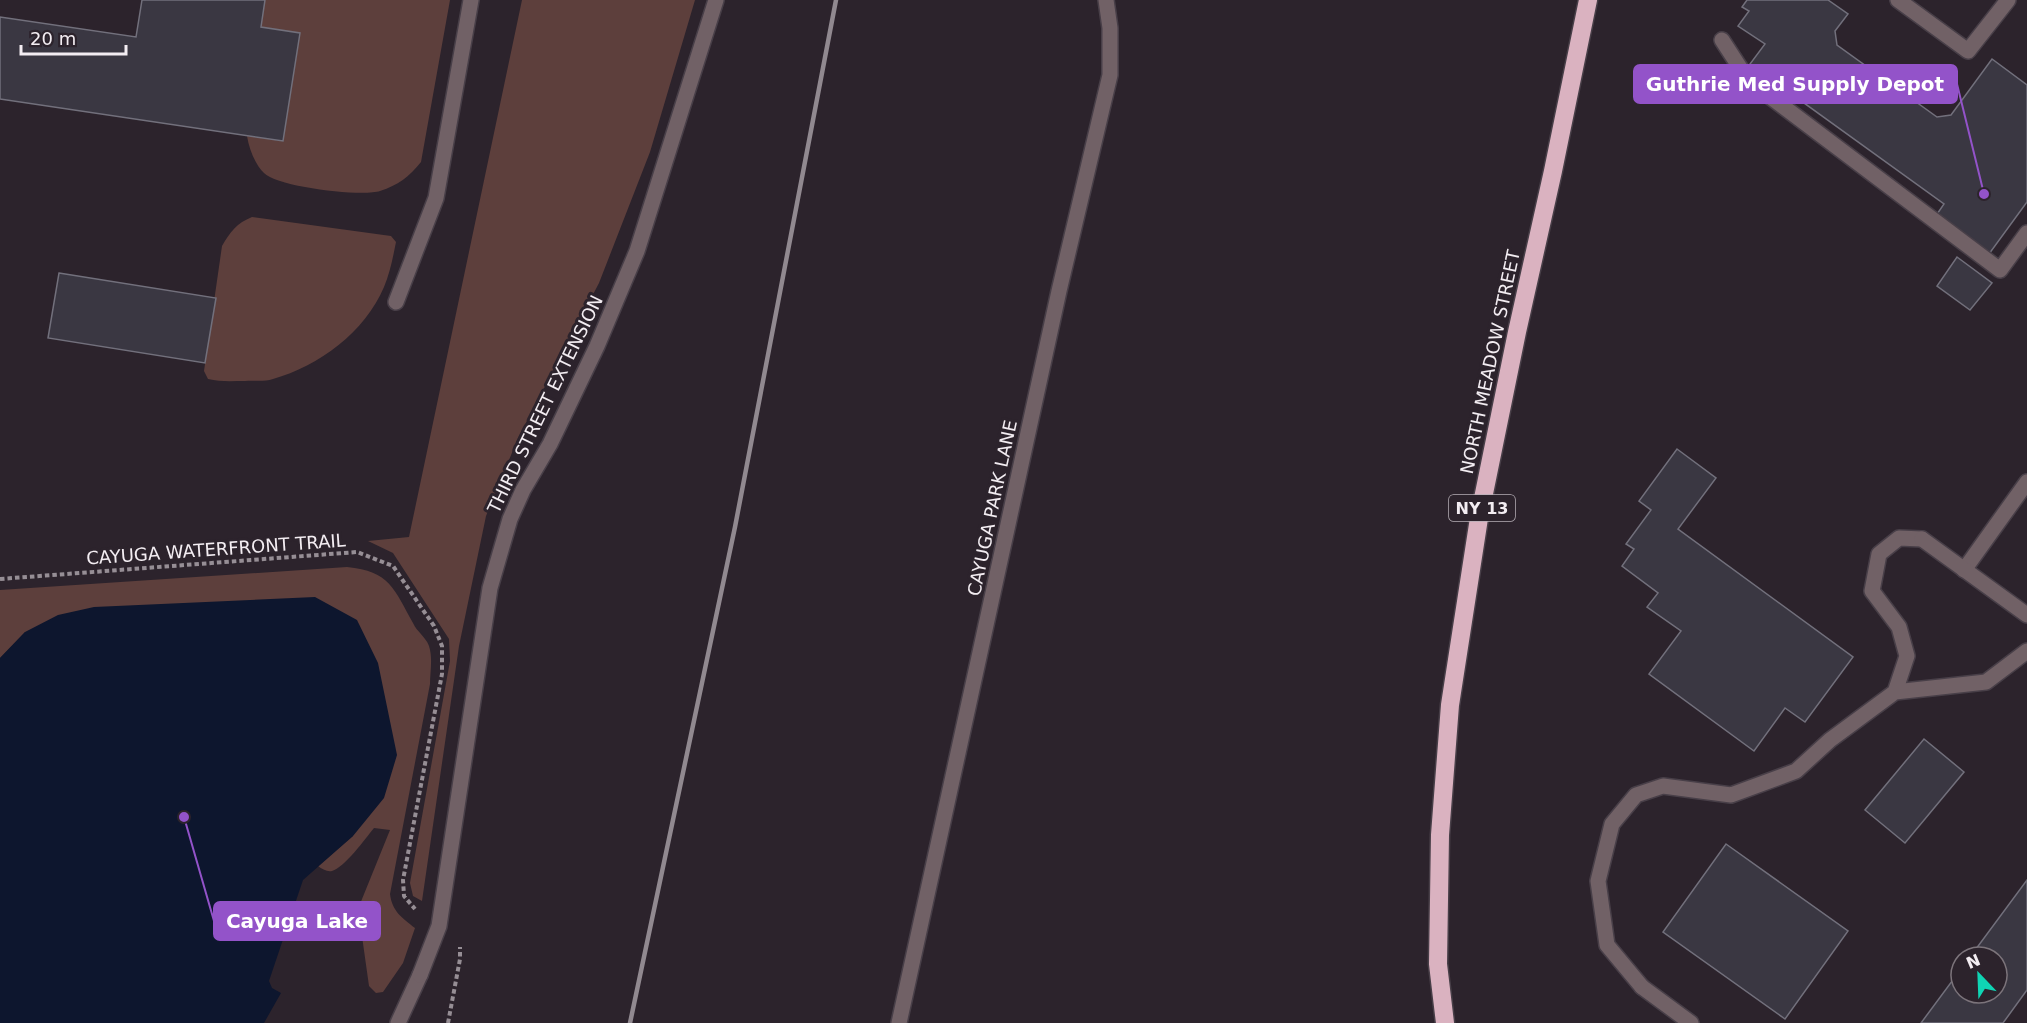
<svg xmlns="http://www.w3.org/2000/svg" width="2027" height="1023" viewBox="0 0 2027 1023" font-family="'DejaVu Sans',sans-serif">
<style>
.green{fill:#5d3f3c}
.water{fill:#0d162e}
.building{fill:#3a3742;stroke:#72707c;stroke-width:1.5}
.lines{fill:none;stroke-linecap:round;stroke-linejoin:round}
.lane-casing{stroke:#483f48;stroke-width:18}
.street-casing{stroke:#483f48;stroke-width:18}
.highway-casing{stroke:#483f48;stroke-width:21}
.path{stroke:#968e95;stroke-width:4;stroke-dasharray:4.5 3;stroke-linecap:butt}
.lane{stroke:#716166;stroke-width:15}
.street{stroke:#716166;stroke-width:15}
.highway{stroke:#dab2c0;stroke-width:18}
.rail{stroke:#918990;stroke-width:4.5}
.labels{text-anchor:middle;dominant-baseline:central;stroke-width:6;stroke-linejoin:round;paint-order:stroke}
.shield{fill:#2c232c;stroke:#b7b0b7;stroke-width:1.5}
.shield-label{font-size:16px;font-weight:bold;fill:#f3edf2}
.street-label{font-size:18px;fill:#f3edf2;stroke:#2c232c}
.leader{fill:none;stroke:#9353c9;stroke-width:2}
.callout-dot{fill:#9353c9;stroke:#2c232c;stroke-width:2}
.callout{fill:#9353c9;stroke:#9353c9;stroke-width:2}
.callout-label{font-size:20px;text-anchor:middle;font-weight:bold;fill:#fff}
</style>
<rect width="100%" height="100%" fill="#2c232c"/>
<path class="green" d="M265,0h185l-29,162c-12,15 -23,23 -41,29 -18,6 -103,-4 -116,-18 -9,-9 -15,-24 -17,-37l36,5 17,-108 -39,-6z
M522,0h173l-45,152 -51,131 -81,155 -32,78 -27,130 -37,255 -9,-5 -3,-13 40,-222 -1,-22 -56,-86 -25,-12 41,-4z
M252,217l139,19 5,6c-3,15 -6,31 -12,45 -19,45 -65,79 -111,92 -9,3 -19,1 -28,2 -13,0 -25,1 -37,-2l-4,-8 18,-125c8,-14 15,-23 30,-29z
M347,567c43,4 47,22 66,56 4,9 13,14 16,23 4,12 1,26 1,38l-40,210c2,17 12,24 25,34l-12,35 -20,29 -7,1 -7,-7 -10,-71 1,-11 30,-74 -16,-2c-9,11 -29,39 -42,43 -5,1 -10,-2 -14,-5l35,-30 -328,-204 -25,26v-68z"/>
<path class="water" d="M315,597l42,23 21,43 19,92 -13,43 -31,38 -50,44 -34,101 3,7 9,5 -17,30h-264v-365l25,-26 33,-17 36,-8z"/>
<path class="building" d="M142,0h123l-4,27 39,6 -17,108 -283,-42v-82l136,20z
M1747,0h81l20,14 -13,17 2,14 100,72 14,-2 41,-56 35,26v117l-38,52 -54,-37 9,-13 -194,-140 15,-20 -27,-18 11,-15 -7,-4z
M1957,257l35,26 -22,27 -33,-24z
M59,273l157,25 -11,65 -157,-25z
M1677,449l39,29 -38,51 175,128 -48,65 -20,-14 -31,43 -105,-77 32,-43 -34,-24 11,-14 -36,-27 12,-17 -8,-5 25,-34 -12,-9z
M1924,739l40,33 -59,71 -40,-33z
M1726,844l122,87 -63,88 -122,-87z
M2027,880v110l-24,33h-82l40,-54v24h36v-36h-27z"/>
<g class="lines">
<g class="lane-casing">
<path id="lane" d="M1898,0l70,51 40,-51
M1722,40l26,40 252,190 27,-37
M1964,570l63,-88
M1895,692l12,-36 -8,-29 -27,-36 7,-37 20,-16 23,1
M1642,987l-35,-42 -9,-64 14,-57 24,-29 27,-9 68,9 65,-24 34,-31 65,-48 91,-10 41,-31
M398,1023l22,-48"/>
</g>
<g class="street-casing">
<path id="street" d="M396,302l40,-104 35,-198
M1922,539l105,76
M420,975l19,-49 51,-338 20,-69 13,-29 27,-46 47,-98 40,-95 79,-251
M1642,987l49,36
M899,1023l160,-732 51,-216v-47l-4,-28"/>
</g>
<g class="highway-casing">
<path id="highway" d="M1445,1023l-7,-59 2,-129 10,-130 29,-187 38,-186 36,-161 35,-171"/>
</g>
<path class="path" d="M0,579l357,-27 36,14 41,60 8,20v28l-39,206 1,16 11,13
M448,1023l12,-64v-12"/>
<use href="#lane" class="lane"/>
<use href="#street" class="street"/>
<use href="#highway" class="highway"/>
<path class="rail" d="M630,1023l105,-496 101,-527"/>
</g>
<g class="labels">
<rect class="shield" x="1449" y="495" width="66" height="26" rx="4.5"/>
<g class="shield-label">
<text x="1482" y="508">NY 13</text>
</g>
<g class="street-label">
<text transform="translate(1490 362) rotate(-78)">NORTH MEADOW STREET</text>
<text transform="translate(545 404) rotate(-64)">THIRD STREET EXTENSION</text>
<text transform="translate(992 508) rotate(-78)">CAYUGA PARK LANE</text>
<text transform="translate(216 549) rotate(-4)">CAYUGA WATERFRONT TRAIL</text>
</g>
</g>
<path class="leader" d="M1984 194L1957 84M184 817L214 921"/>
<g class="callout-dot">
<circle cx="1984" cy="194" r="6"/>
<circle cx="184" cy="817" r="6"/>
</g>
<g class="callout">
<rect x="1634" y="65" width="323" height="38" rx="6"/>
<rect x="214" y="902" width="166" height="38" rx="6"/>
</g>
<g class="callout-label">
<text x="1795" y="91">Guthrie Med Supply Depot</text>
<text x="297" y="928">Cayuga Lake</text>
</g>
<g transform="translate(1979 975) rotate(337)"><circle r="28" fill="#2c232c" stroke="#7c747b" stroke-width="1.5"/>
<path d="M0-4.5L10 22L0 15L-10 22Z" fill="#0fd5b4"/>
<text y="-9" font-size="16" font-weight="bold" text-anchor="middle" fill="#f3edf2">N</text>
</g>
<path d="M21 45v9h105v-9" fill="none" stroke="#f3edf2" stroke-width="3"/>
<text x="30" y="45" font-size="18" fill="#f3edf2" stroke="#2c232c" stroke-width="4.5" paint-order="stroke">20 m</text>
</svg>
